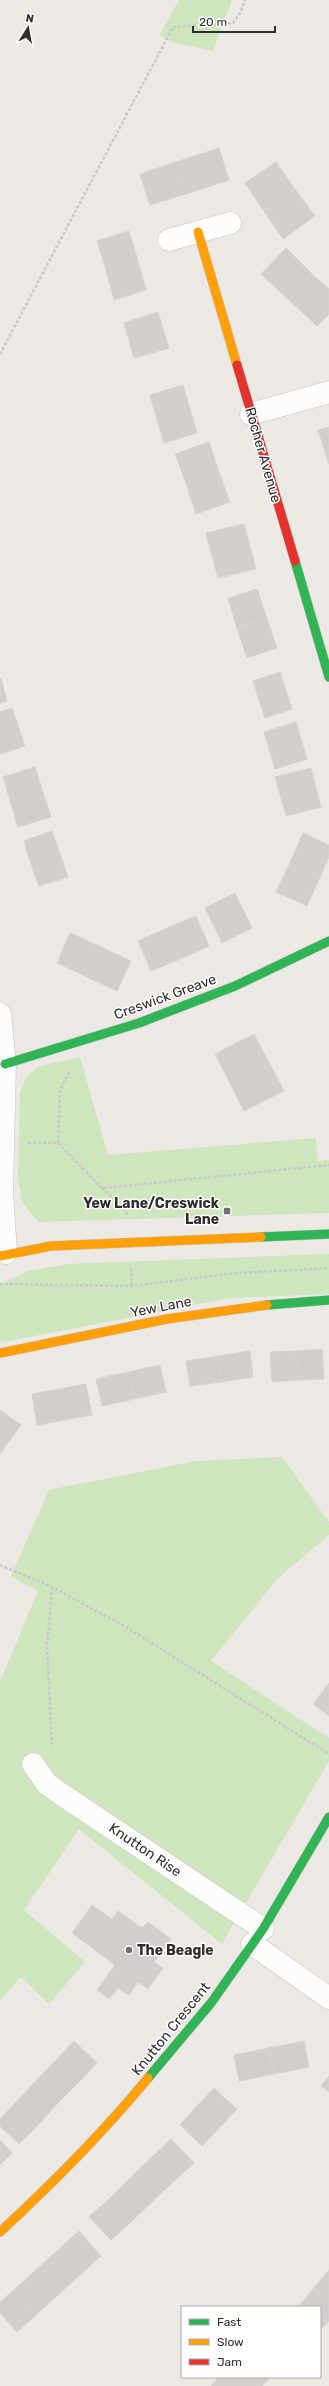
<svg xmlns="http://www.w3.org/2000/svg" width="329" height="2386" viewBox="0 0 329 2386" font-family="Rubik,sans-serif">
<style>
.green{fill:#cee6be}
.building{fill:#d1cecb;stroke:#d7d4d0}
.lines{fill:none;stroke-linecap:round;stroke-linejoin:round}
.street-casing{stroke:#c5c4c5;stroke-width:23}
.fast-casing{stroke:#c5c4c5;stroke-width:10}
.slow-casing{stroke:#c5c4c5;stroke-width:10}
.jam-casing{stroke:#c5c4c5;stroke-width:10}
.path{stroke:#c9c9c8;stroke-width:2.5;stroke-dasharray:3 2;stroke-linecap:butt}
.street{stroke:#fcfcfb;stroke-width:22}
.fast{stroke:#30b455;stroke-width:9}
.slow{stroke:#ff9f0a;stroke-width:9}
.jam{stroke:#e5322d;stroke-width:9}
.poi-dot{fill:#706f6e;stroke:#fff;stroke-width:1.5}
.labels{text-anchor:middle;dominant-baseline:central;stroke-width:3;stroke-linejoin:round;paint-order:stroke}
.street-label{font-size:14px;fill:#2e2e2e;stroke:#fff}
.poi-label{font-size:14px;font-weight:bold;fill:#2e2e2e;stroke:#fff;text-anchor:end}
</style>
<rect width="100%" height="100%" fill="#ece8e4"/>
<path class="green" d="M179,0h53l-19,51 -38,-8 -16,-8z
M80,1057l28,98 208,-17 2,23 11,-1v53l-291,9 -16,-20 -4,-23 2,-87 6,-14 11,-11z
M329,1254v40l-99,4 -226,44 -4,-2v-56l29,-13 39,-7z
M282,1457l47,65v13l-51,43 -67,83 118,77v23l-107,183 -143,-115 -55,81 61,52 -36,42 -28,-27 -21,24v-319l38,-91 -27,-15 38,-86 147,-29z"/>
<path class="building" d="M219,148l10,32 -40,13 -10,-32z
M179,161l10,32 -39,12 -10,-31z
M276,162l19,27 -31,22 -19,-28z
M295,189l20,27 -32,23 -19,-28z
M129,231l9,30 -32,9 -9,-29z
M286,248l27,27 -24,25 -28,-26z
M138,261l8,29 -32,10 -8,-30z
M313,275l16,14v25l-12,12 -28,-26z
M158,312l11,36 -35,10 -10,-35z
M183,385l14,48 -33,10 -14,-48z
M329,427v37l-11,-34z
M209,442l10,30 -33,11 -11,-29z
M219,472l11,30 -34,12 -10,-31z
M244,524l6,22 -38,10 -6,-23z
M250,546l6,23 -38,9 -6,-22z
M257,589l10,30 -30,9 -9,-30z
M267,619l10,29 -30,10 -10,-30z
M280,672l12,37 -27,9 -12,-37z
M1,678l6,23 -7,2v-24z
M12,708l13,38 -25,8v-42z
M296,722l11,37 -32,10 -11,-37z
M35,767l16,50 -33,10 -15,-50z
M311,768l10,39 -35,9 -11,-39z
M52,831l8,23 -29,10 -7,-23z
M303,833l26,12v12l-9,20 -30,-14z
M60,854l8,23 -29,9 -8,-22z
M290,863l30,14 -13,29 -31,-14z
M235,893l17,35 -30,15 -17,-35z
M196,916l13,30 -29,13 -13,-31z
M167,928l13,31 -29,12 -13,-30z
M70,933l31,14 -14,30 -30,-14z
M101,947l30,14 -14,30 -30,-14z
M254,1034l30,57 -40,20 -29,-57z
M322,1349l2,30 -26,1 -2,-29z
M250,1351l3,26 -31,5 -4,-26z
M296,1351l2,29 -26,2 -2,-30z
M218,1356l4,26 -32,4 -4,-25z
M160,1365l6,27 -32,7 -6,-27z
M128,1372l6,27 -32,7 -6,-27z
M86,1384l6,31 -55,10 -5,-31z
M0,1410l21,15 -14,19 -7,-4z
M0,1440l7,4 -7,10z
M329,1683v33l-16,-12z
M92,1905l20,14 6,-8 24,17 6,-6 23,17 -17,23 9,6 -15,21 -10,-7 -9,13 -11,-7 -9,11 -12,-9 18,-25 -43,-32z
M74,2041l23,22 -19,20 -23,-22z
M304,2041l5,26 -35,7 -5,-26z
M269,2048l5,26 -35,7 -5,-26z
M55,2061l23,22 -20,20 -23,-21z
M329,2076v16l-8,-6z
M35,2082l23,21 -19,21 -23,-22z
M214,2088l23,21 -17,18 -23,-21z
M16,2102l23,22 -20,20 -19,-18v-7z
M197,2106l23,21 -18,19 -22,-21z
M171,2139l23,24 -21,19 -22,-24z
M0,2140l12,13 -12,12z
M151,2158l22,24 -20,19 -23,-23z
M130,2178l23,23 -21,20 -22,-23z
M110,2198l22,23 -21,19 -22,-23z
M79,2231l22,25 -21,19 -22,-25z
M58,2250l22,25 -21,19 -22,-25z
M37,2269l22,25 -21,19 -22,-25z
M329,2270v30l-15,-12z
M16,2288l22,25 -21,19 -17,-19v-11z
M314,2288l15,12v21l-6,7 -3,-2v-19h-22z
M219,2377h11l8,9h-27z
M230,2377h39l1,1 -8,8h-24z"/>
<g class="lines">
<g class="street-casing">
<path id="street" d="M169,240l61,-17
M251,414l78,-22
M0,1014l5,50 -3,127 4,62
M33,1764l14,20 14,10 202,135
M252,1944l77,54"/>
</g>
<g class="fast-casing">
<path id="fast" d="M295,561l34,116
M5,1064l134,-41 96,-37 94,-45
M261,1237l68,-3
M267,1305l62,-5
M148,2078l63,-75 52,-74 66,-112"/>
</g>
<g class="slow-casing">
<path id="slow" d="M198,232l39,133
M0,1256l51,-10 210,-9
M0,1353l167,-34 100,-14
M0,2232c53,-49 102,-98 148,-154"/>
</g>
<g class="jam-casing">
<path id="jam" d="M237,365l58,196"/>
</g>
<path class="path" d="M0,354l173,-327 60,-4 7,-10 5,-13
M28,1143h30l44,45 227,-23
M58,1143l2,-52 10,-21
M102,1188l25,23v6
M131,1268l1,18
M0,1284l132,2 105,-13 92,-5
M0,1565l52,22 74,40 203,127
M52,1587l-5,59 5,101"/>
<use href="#street" class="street"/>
<use href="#fast" class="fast"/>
<use href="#slow" class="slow"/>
<use href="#jam" class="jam"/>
</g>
<g class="poi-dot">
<rect x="223" y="1207" width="8" height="8" rx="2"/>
<circle cx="129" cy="1950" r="4"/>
</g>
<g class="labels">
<g class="street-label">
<text transform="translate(263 455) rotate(74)">Rocher Avenue</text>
<text transform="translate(165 997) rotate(-20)">Creswick Greave</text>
<text transform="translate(161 1307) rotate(-11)">Yew Lane</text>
<text transform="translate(145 1850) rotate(34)">Knutton Rise</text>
<text transform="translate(171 2029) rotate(-51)">Knutton Crescent</text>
</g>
<g class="poi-label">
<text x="219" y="1203">Yew Lane/Creswick<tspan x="219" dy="16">Lane</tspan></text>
<text x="137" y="1950" text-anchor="start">The Beagle</text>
</g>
</g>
<rect x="181" y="2306" width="140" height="72" fill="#ffffff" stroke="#ababab"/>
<rect x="189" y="2319" width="20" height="6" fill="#30b455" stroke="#ababab"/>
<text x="217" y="2326" font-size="12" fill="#2e2e2e">Fast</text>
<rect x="189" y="2339" width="20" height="6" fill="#ff9f0a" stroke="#ababab"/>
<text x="217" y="2346" font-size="12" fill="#2e2e2e">Slow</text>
<rect x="189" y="2359" width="20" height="6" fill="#e5322d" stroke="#ababab"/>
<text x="217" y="2366" font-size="12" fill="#2e2e2e">Jam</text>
<g transform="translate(28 28) rotate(11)" stroke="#ffffff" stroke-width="3" paint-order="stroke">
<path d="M0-3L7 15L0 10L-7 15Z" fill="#2e2e2e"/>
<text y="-6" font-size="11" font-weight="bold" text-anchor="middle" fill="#2e2e2e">N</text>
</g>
<path d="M193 26v6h82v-6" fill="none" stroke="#2e2e2e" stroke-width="2"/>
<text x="199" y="26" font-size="12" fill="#2e2e2e" stroke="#ffffff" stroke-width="3" paint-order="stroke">20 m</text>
</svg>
